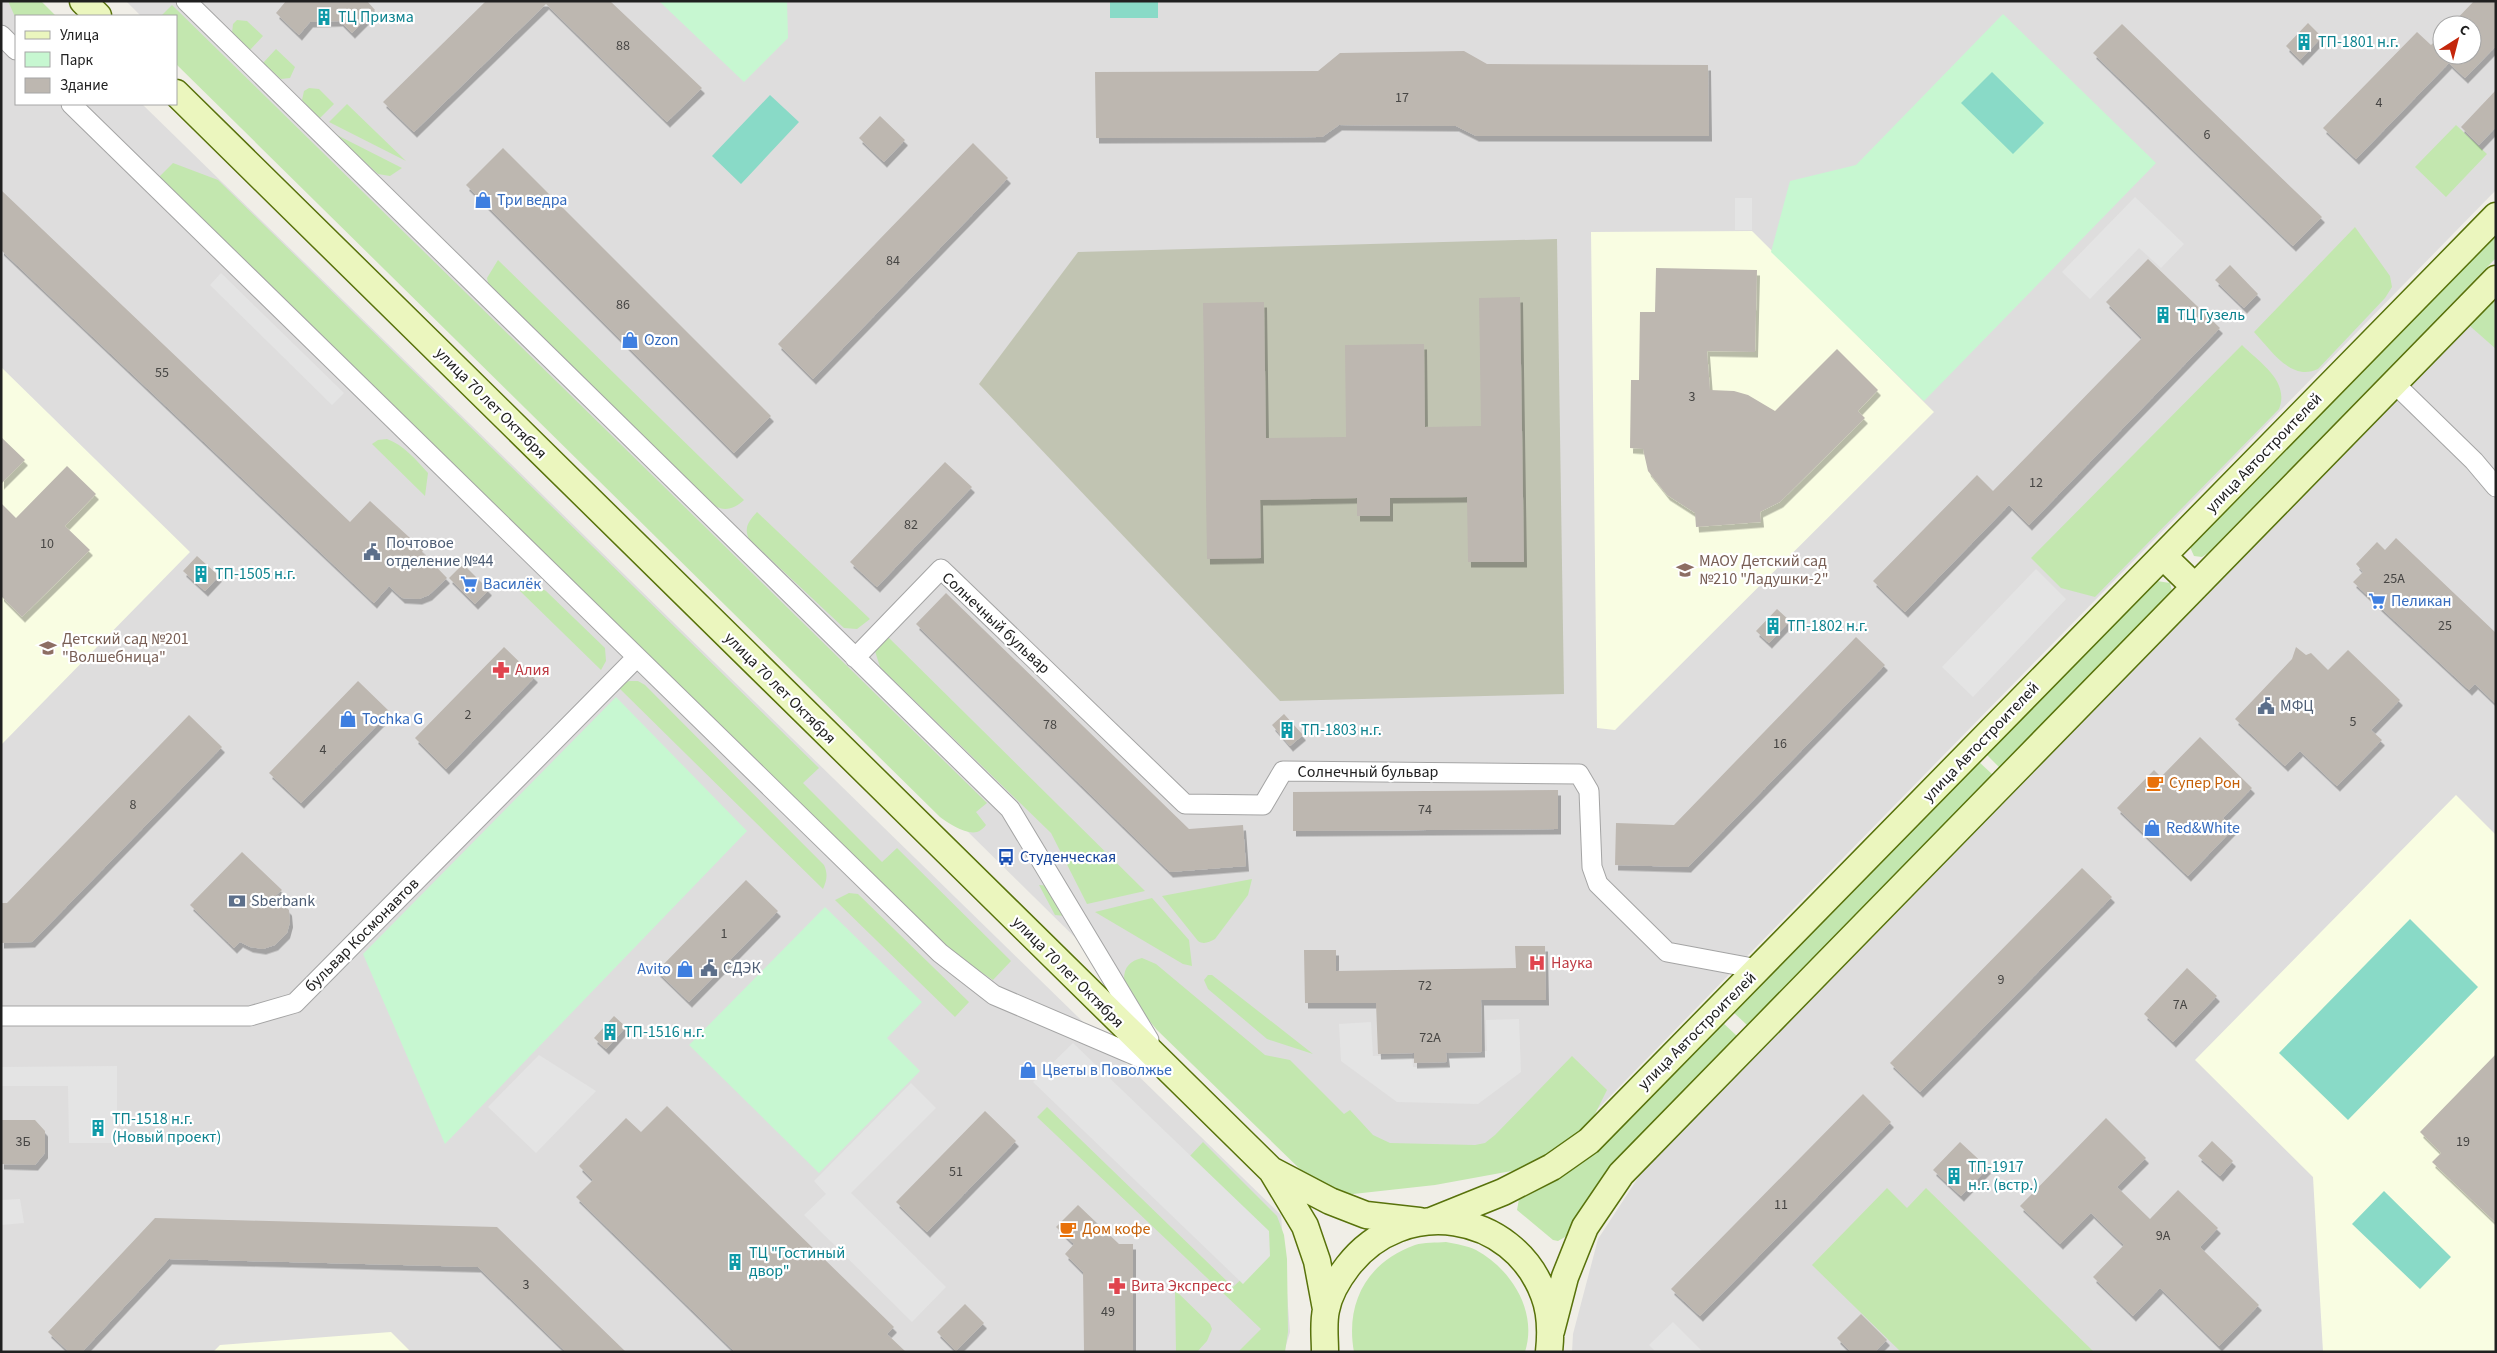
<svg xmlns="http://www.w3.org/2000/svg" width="2497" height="1353" viewBox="0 0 2497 1353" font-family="'Source Sans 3',sans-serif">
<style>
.residential{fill:#dedddd;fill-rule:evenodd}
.education{fill:#f9fde2}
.construction{fill:#c1c4b2}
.grass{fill:#c3e7af}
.park{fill:#c7f7d1}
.pitch{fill:#89dac7}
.parking{fill:#e4e4e4}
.building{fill:#bdb7b0;filter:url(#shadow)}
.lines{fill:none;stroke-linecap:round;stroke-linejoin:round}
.minor-casing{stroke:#a4a4a4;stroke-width:21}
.secondary-casing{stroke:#58720b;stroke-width:29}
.minor{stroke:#fff;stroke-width:19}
.secondary{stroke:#ebf6be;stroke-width:26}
.labels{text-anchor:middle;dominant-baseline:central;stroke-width:4.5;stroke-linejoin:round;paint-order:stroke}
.number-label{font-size:14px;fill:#474644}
.culture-label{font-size:16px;fill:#0d838f;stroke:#fff;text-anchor:start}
.shop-label{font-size:16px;fill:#366cbe;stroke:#fff;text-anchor:start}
.street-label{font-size:16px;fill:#202020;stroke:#fff}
.service-label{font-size:16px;fill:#4e5e75;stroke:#fff;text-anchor:start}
.education-label{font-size:16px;fill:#785e54;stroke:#fff;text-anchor:start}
.health-label{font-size:16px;fill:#be3a42;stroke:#fff;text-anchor:start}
.food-label{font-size:16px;fill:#c56008;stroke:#fff;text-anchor:start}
.transit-label{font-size:16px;fill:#164399;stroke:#fff;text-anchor:start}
</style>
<defs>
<filter id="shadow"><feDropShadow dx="3" dy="5.5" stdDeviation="0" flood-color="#0004"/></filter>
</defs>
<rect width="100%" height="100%" fill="#f0eee7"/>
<path class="residential" d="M1,1h36l-21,15v88h126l1139,1111 9,117 -6,20h-1283z
M126,1h2370v189l-913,934 -56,38 -212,12 -1139,-1123v-35h-35zM2442,25h30v30h-30z
M2496,295v1057h-924l1,-18 25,-95 53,-81z"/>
<path class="education" d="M1752,231l182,181 -319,318 -18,-2 -6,-496z
M1,367l189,185 -189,193z
M2456,795l40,40v517h-173l-10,-175 -118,-117z
M391,1332l20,20h-198l7,-7z"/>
<path class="construction" d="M1557,239l7,455 -284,7 -301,-317 99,-132z"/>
<path class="grass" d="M8,1h33l15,15h-40v3z
M172,5l815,798 -11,9 10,13c-2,3 -6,6 -9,7 -11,3 -29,-9 -37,-15l-764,-753v-48h-15z
M237,20l10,1 16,15 -13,14 -18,-17 1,-9z
M276,49l19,18 -5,11 -9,1 -18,-16z
M309,88l10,1 15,15 -15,15 -17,-19 2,-9z
M347,104l59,57 -77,-39z
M2456,125l31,29 -41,43 -31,-30z
M333,133l69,35 -12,8 -12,-2z
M173,163l45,17 601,588 -16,15 79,79 15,-14 114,113 -18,19 -52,-34 -782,-769z
M2355,227l35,49 2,11 -7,11 -67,71c-27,13 -47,-19 -64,-37z
M2496,229v29l-288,295 -6,4 -8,-1 -5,-11z
M498,260l246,240c-9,8 -18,12 -29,6l-227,-223 -1,-5z
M2496,287v62l-25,-22 -1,-5z
M2242,345c18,18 48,36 37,64l-184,188 -34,-9 -30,-30z
M387,439c17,6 29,21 41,34l-3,23 -53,-52 6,-4z
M757,512l113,107 -13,10 -13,-1 -95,-89c-6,-12 1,-19 8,-27z
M2157,581l13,2 2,8 -1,4 -171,173 -15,-15z
M526,586l13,1 7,4 59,57 1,13 -5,9 -82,-80z
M885,634l260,257 -58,13 -36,-71 -171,-166 -5,-16z
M629,681h9l7,4 179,180c4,9 3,15 -1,24l-205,-202z
M1977,760l16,15 -246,250 -16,-15z
M1252,879l-4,16 -33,44c-6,3 -11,6 -17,2l-36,-45z
M1039,885l13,1 13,30 -10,-1z
M849,893l9,1 111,108 -14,15 -120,-117z
M1152,898l37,42 3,26 -9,-2 -88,-52z
M1142,958l14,6 109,91 25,5 54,54 6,-4 23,25 17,8 85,2 10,-2 10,-8 77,-79 35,34 -18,36 -52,36 -20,8 -82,15 -91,10 -40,-22 -147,-143 -20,-24 -13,-27c0,-12 6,-18 18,-21z
M1208,975h4l101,79 -46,-15 -59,-50 -4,-9z
M1721,1021l17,16 -131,132 -32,55 -10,13 -7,4 -5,-1 -36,-30 2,-11 4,-6z
M1047,1107l186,180 34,-32 -78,-98 14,-15 74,74 7,19 3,24 1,73 -3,20h-47l23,-23 -224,-212z
M1887,1188l20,20 19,-20 168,164h-193l-89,-87z
M1446,1242c10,2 22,4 30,8 35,19 62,61 49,102h-171c-9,-49 13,-90 61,-107 9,-3 21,-2 31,-3z
M1175,1290l35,34 2,5 -5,12 -10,11h-21z"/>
<path class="park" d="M659,1h128l1,37 -44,44z
M2003,14l153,149 -232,238 -153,-149 19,-71 66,-16z
M616,697l131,134 -302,313 -82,-190z
M825,907l97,95 -35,36 33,33 -101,102 -130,-128z"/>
<path class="pitch" d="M1110,1h48v17h-48z
M1992,72l52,51 -31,31 -52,-51z
M770,95l29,27 -58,62 -29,-28z
M2410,919l68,68 -130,133 -69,-67z
M2384,1191l67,66 -31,32 -68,-65z"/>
<path class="parking" d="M2135,197l49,47 -23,24 -22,-20 -49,51 -28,-27z
M1735,198h17v32h-17z
M221,273l123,120 -12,12 -122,-120z
M2036,569l30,30 -93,98 -31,-30z
M1519,1019l2,53 -43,32 -81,-2 -56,-41 -2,-37 32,-2 2,34 39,-1 1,12 35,-1v-13l39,-2 -1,-31z
M1073,1043l196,188 1,25 -27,28 -210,-202z
M539,1055l57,36 -60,62 -48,-46z
M117,1066v77h-48l-1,-57h-67v-19z
M911,1083l25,25 -85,85 95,94 -34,35 -108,-107 22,-21 -12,-13z
M20,1199l4,24 -23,2v-25z
M1673,1322l30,30h-47l-7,-7z"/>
<path class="building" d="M286,1h81l8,9 -23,23 -12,-12 -30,1 -11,13 -23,-22z
M486,1h124l92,87 -35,34 -121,-118 -132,128 -31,-30z
M2474,1h22v45l-31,32 -16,-15 -93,96 -33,-31 94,-96 14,13 11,-11v21h30v-30h-21z
M2308,23l14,14 -22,23 -14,-14z
M2122,24l200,193 -29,29 -200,-193z
M1464,51l23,13 221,1 1,71h-233l-20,-10 -117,-1 -17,12 -226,1 -1,-66 223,-1 22,-18z
M2496,90v37l-17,18 -18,-18z
M880,116l25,24 -21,22 -25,-24z
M973,143l35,35 -195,201 -35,-35z
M503,148l268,268 -37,37 -268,-268z
M1,190l349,332 20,-21 53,49 -1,2 25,26 -18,17 -10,4 -17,-1 -13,-12 -15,17 -373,-353z
M2148,259l72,69 -191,197 -20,-20 -104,107 -32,-31 104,-106 16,16 149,-153 -36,-36z
M2230,265l28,29 -14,14 -29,-28z
M1656,268l101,2 -2,82 -48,-1 3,39 24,1 14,4 27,16 62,-62 41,41 -20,21 7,7 -85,84 -20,10 1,10 -65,5 -1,-14 -28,-18 -19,-24 -5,-22 -13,-1 1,-68h8l1,-68h15z
M1520,297l4,265h-56l-1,-65 -77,1v18h-33v-18l-97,2 1,58 -54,1 -4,-256 61,-1 2,136 80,-1 -1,-92 79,-1 1,83 56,-1 -2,-128z
M1,437l24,23 -24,24z
M945,462l27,25 -95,100 -27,-25z
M67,466l29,28 -31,32 25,24 -68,67 -21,-21v-93l15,15z
M2396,538l100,95v71l-21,-20 -6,6 -116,-108 10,-10 -7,-8 21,-22 8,8z
M197,556l22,20 -14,15 -22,-20z
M463,564l26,26 -14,14 -26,-26z
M946,593l243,236 54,-4 3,41 -76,6 -254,-248z
M1777,609l13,12 -21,22 -13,-12z
M1856,637l29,28 -197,202 -73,-2 1,-42 58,2z
M504,647l31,30 -89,92 -31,-31z
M2296,647l10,8 5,-2 17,17 20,-20 52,50 -29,30 11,10 -45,46 -37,-35 -15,15 -50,-47 57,-60z
M358,681l32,31 -89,91 -32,-30z
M1284,714l19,21 -13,11 -18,-21z
M189,715l33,32 -190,195 -31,1v-40h6z
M2200,737l52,51 -29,30 10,11 -45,47 -71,-68 37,-38 7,7z
M1558,790v39l-265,2v-39z
M242,852l40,38 -7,6 14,14 1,12 -3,11 -12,12 -12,4 -13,-2 -10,-5 -6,6 -44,-43z
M2082,868l30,29 -192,195 -30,-29z
M746,880l32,31 -89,91 -32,-31z
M1515,946h30l1,54h-65l1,52 -36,1 1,9 -33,1v-10l-36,1 -2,-51h-71l-1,-53h32v21l180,-3z
M2187,968l30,28 -44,46 -29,-28z
M614,1016l12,11 -20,22 -12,-11z
M2496,1054v169l-64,-61 9,-9 -21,-21z
M1863,1094l28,28 -191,194 -29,-27z
M667,1106l227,221 -7,7 19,18h-171l-159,-155 17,-17 -14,-14 47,-48 15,14z
M985,1111l31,30 -89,91 -31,-30z
M2106,1118l40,40 -29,29 33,32 28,-29 40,38 -18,19 59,58 -40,41 -59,-58 -27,28 -40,-39 31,-32 -33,-32 -31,31 -40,-38z
M1,1120h34l10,11v22l-10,12 -34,-1z
M2212,1141l21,20 -13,15 -22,-20z
M1960,1142l28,26 -27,28 -28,-26z
M1078,1205l41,39h14v108h-49l-1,-80 -18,-18 9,-10 -18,-17z
M155,1218l342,9 129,125h-60l-88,-85 -309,-8 -87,93h-13l-21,-20z
M965,1304l19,19 -28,28 -19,-19z
M1861,1314l26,26 -12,12h-24l-14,-14z"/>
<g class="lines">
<g class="minor-casing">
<path id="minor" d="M186,1l824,808 139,231
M1,35l15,15
M71,104l869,849 54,42 166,71
M2394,383l80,78 22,26
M855,658l86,-89 244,235 78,1 20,-34 296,3 10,17 3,76 6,17 69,68 91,17
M1,1016h249l45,-13 342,-346"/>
</g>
<g class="secondary-casing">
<path id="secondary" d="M83,1l15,15
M176,93l1095,1077 59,31 36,14 53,6
M2163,556l32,31
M1272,1171l33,55 12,35 9,48
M1431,1221l72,-29 49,-25 37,-26 907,-925
M1551,1331l14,-54 20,-50 36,-53 875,-895
M1325,1352c0,-14 -2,-29 1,-42 3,-16 12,-31 22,-44 55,-71 165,-55 196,29 7,18 7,39 5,57"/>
</g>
<use href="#minor" class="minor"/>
<use href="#secondary" class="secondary"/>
</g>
<defs>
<g id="building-bare" transform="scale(1.35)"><path d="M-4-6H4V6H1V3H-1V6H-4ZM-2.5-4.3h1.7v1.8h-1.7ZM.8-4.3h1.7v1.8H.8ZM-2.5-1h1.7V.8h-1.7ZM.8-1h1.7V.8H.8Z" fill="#0f9aa8" stroke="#fff" stroke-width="2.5" paint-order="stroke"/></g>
<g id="shop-bare" transform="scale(1.35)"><path d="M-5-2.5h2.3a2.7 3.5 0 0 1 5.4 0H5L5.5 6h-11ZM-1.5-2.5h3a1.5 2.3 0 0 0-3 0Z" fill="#3f7fe0" stroke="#fff" stroke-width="2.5" paint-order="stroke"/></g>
<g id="civic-bare" transform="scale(1.35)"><path d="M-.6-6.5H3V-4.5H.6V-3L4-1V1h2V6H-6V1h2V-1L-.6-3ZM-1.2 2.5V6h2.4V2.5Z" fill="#5c6f8a" stroke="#fff" stroke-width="2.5" paint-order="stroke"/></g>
<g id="school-bare" transform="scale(1.35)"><path d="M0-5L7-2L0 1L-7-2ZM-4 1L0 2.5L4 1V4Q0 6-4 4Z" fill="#8d6e63" stroke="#fff" stroke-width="2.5" paint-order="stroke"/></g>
<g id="supermarket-bare" transform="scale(1.35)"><path d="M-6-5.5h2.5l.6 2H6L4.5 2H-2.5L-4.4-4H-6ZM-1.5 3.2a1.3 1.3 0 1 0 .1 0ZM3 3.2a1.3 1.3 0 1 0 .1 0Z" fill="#3f7fe0" stroke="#fff" stroke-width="2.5" paint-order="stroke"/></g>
<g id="pharmacy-bare" transform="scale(1.35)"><path d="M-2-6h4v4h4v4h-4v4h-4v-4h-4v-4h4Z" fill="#e0444e" stroke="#fff" stroke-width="2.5" paint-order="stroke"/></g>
<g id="cafe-bare" transform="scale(1.35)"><path d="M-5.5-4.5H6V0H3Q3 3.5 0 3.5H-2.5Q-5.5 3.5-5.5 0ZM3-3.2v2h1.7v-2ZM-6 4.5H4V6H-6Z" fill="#e8710a" stroke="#fff" stroke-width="2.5" paint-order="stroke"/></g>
<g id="bus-bare" transform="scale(1.35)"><path d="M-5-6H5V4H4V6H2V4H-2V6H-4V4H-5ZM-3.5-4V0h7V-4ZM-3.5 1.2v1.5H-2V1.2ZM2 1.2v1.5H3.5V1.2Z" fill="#1a4fb4" stroke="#fff" stroke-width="2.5" paint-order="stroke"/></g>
<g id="bank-bare" transform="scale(1.35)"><path d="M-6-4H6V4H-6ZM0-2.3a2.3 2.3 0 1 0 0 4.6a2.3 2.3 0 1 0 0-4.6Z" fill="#5c6f8a" stroke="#fff" stroke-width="2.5" paint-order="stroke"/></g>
<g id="hospital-bare" transform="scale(1.35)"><path d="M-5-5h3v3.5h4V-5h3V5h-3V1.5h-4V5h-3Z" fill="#e0444e" stroke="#fff" stroke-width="2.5" paint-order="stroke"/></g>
</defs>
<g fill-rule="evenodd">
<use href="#building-bare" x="324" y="17"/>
<use href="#building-bare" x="2304" y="42"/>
<use href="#shop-bare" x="483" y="200"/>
<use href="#building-bare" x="2163" y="315"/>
<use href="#shop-bare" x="630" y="340"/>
<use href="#civic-bare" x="372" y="552"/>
<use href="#school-bare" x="1685" y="570"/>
<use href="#building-bare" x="201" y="574"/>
<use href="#supermarket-bare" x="469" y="584"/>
<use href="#supermarket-bare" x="2377" y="601"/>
<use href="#building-bare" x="1773" y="626"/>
<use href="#school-bare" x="48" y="648"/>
<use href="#pharmacy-bare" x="501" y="670"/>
<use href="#civic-bare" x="2266" y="706"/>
<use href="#shop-bare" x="348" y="719"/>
<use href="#building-bare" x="1287" y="730"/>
<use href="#cafe-bare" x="2155" y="783"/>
<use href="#shop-bare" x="2152" y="828"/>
<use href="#bus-bare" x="1006" y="857"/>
<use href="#bank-bare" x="237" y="901"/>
<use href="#hospital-bare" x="1537" y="963"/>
<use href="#civic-bare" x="709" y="968"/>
<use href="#shop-bare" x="685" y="969"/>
<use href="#building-bare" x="610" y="1032"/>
<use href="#shop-bare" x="1028" y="1070"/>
<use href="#building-bare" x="98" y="1128"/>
<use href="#building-bare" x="1954" y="1176"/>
<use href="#cafe-bare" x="1068" y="1229"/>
<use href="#building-bare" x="735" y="1262"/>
<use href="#pharmacy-bare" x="1117" y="1286"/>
</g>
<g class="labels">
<g class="number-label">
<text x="623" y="46">88</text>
<text x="1402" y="98">17</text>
<text x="2379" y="103">4</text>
<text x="2207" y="135">6</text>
<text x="893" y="261">84</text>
<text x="623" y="305">86</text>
<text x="162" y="373">55</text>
<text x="1692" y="397">3</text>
<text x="2036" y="483">12</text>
<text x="911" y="525">82</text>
<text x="47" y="544">10</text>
<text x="2394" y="579">25А</text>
<text x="2445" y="626">25</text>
<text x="468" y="715">2</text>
<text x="2353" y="722">5</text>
<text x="1050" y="725">78</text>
<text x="1780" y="744">16</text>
<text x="323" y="750">4</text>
<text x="133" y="805">8</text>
<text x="1425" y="810">74</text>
<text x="724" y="934">1</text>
<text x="2001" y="980">9</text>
<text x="1425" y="986">72</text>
<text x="2180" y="1005">7А</text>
<text x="1430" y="1038">72А</text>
<text x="23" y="1142">3Б</text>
<text x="2463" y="1142">19</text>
<text x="956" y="1172">51</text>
<text x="1781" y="1205">11</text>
<text x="2163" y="1236">9А</text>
<text x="526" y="1285">3</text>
<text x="1108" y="1312">49</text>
</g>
<g class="culture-label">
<text x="338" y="17">ТЦ Призма</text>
<text x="2318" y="42">ТП-1801 н.г.</text>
<text x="2177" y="315">ТЦ Гузель</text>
<text x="215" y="574">ТП-1505 н.г.</text>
<text x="1787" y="626">ТП-1802 н.г.</text>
<text x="1301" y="730">ТП-1803 н.г.</text>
<text x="624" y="1032">ТП-1516 н.г.</text>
<text x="112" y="1119">ТП-1518 н.г.<tspan x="112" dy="18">(Новый проект)</tspan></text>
<text x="1968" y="1167">ТП-1917<tspan x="1968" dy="18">н.г. (встр.)</tspan></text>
<text x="749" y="1253">ТЦ "Гостиный<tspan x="749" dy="18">двор"</tspan></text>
</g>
<g class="shop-label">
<text x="497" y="200">Три ведра</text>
<text x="644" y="340">Ozon</text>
<text x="483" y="584">Василёк</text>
<text x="2391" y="601">Пеликан</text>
<text x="362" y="719">Tochka G</text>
<text x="2166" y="828">Red&amp;White</text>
<text x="671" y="969" text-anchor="end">Avito</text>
<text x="1042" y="1070">Цветы в Поволжье</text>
</g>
<g class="street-label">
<text transform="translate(491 403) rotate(45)">улица 70 лет Октября</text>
<text transform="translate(2264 453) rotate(-46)">улица Автостроителей</text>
<text transform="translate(996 623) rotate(43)">Солнечный бульвар</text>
<text transform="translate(780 688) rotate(45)">улица 70 лет Октября</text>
<text transform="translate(1981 742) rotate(-46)">улица Автостроителей</text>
<text x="1368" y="772">Солнечный бульвар</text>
<text transform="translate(362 935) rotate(-45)">бульвар Космонавтов</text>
<text transform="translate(1068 972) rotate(45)">улица 70 лет Октября</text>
<text transform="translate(1697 1031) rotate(-45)">улица Автостроителей</text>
</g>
<g class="service-label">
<text x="386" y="543">Почтовое<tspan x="386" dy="18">отделение №44</tspan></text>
<text x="2280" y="706">МФЦ</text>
<text x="251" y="901">Sberbank</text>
<text x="723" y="968">СДЭК</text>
</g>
<g class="education-label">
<text x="1699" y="561">МАОУ Детский сад<tspan x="1699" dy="18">№210 "Ладушки-2"</tspan></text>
<text x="62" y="639">Детский сад №201<tspan x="62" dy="18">"Волшебница"</tspan></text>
</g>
<g class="health-label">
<text x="515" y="670">Алия</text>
<text x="1551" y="963">Наука</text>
<text x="1131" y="1286">Вита Экспресс</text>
</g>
<g class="food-label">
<text x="2169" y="783">Супер Рон</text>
<text x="1082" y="1229">Дом кофе</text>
</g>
<g class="transit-label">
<text x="1020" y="857">Студенческая</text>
</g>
</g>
<rect width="2497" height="1353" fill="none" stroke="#202020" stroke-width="5"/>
<rect x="15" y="15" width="162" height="90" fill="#ffffff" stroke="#a6a6a6"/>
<rect x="25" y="31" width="25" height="8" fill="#ebf6be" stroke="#a6a6a6"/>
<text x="60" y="40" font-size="15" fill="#202020">Улица</text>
<rect x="25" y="52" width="25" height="15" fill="#c7f7d1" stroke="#a6a6a6"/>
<text x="60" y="65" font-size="15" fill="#202020">Парк</text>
<rect x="25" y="78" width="25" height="15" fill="#bdb7b0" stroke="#a6a6a6"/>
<text x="60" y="90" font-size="15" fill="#202020">Здание</text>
<g transform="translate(2457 40) rotate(36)"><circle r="24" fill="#ffffff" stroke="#a6a6a6"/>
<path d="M0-4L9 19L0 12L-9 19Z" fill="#c4260b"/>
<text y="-8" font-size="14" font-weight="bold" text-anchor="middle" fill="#202020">С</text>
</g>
</svg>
